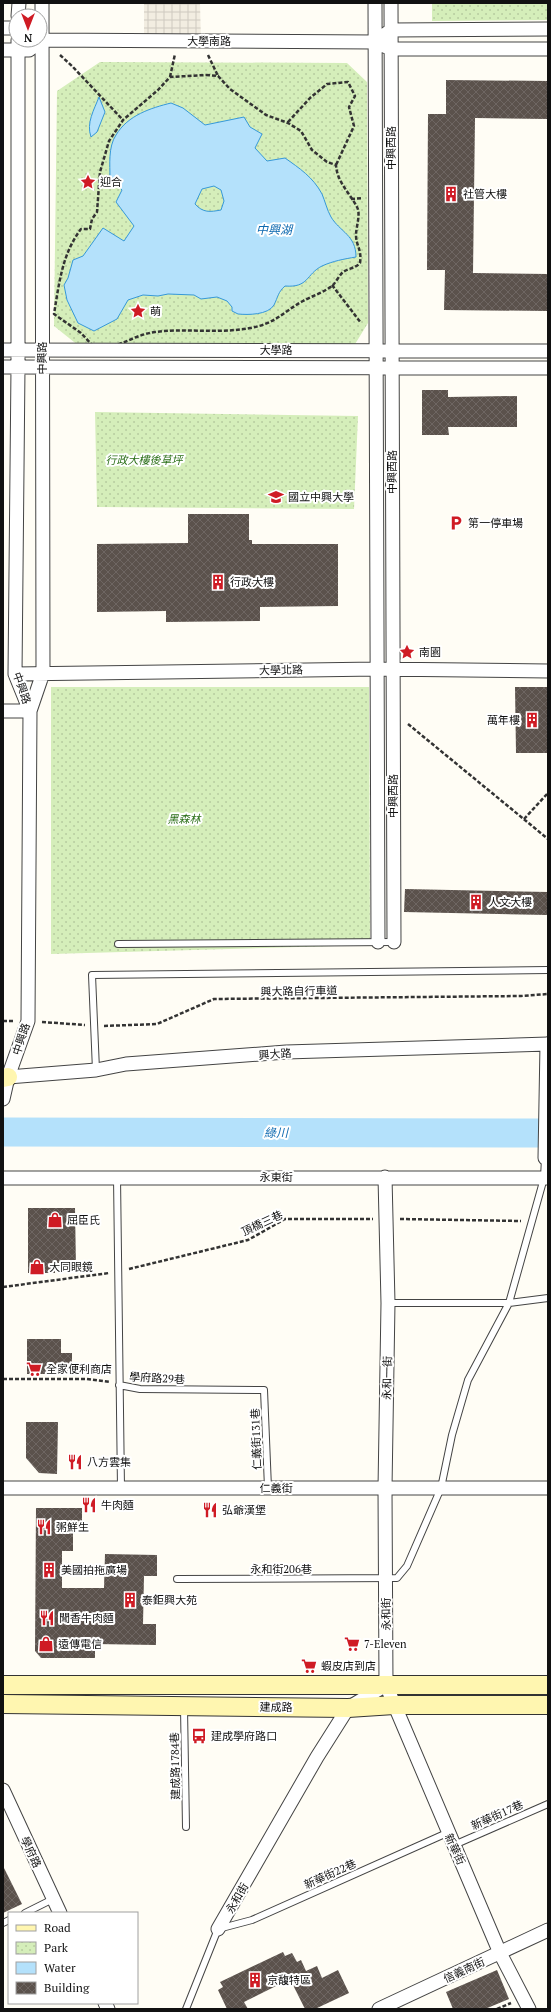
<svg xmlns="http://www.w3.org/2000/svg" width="551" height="2012" viewBox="0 0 551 2012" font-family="'PT Serif','Noto Sans TC',serif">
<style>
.park{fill:url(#park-dots)}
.plaza{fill:url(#plaza-grid)}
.water{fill:#b4e1fb;stroke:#3598d9;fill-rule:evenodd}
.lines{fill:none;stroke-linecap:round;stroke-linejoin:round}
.river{stroke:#b4e1fb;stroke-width:29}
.building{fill:url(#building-cross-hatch)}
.lane-casing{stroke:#444;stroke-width:8}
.street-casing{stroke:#444;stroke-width:15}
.secondary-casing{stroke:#333;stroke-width:20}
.path{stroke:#333;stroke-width:2.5;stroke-dasharray:4 2;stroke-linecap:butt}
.lane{stroke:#fff;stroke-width:6}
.street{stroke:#fff;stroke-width:13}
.secondary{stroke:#fff6b0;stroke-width:18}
.labels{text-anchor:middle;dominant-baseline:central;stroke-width:4;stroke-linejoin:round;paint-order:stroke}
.street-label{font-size:11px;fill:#111;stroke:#fff}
.poi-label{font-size:11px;fill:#111;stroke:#fff;text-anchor:start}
.park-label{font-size:11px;font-style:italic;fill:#2c701a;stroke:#fff}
.water-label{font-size:12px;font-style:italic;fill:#0d69b0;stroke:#fff}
</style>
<defs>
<pattern id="park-dots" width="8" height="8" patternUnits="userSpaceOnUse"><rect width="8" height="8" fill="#d5eeba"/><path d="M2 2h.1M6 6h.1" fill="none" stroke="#b6cb9f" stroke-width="1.8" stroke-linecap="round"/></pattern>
<pattern id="plaza-grid" width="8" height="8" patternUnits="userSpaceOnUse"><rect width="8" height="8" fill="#f2ede1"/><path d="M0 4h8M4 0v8" fill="none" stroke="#cecac0"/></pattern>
<pattern id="building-cross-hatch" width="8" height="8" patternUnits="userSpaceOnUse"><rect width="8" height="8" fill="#5b524c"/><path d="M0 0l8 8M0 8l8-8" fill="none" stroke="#6e6662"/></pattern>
</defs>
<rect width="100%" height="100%" fill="#fffdf5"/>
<path class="park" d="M432,3h116v17l-116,1z
M100,62l247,1 20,19 1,241 -16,26 -268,1 -30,-24 3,-235z
M95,412l263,4 -4,93 -257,-2z
M51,687h318l1,258 -319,9z"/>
<path class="plaza" d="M144,3h56l1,38h-57z"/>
<path class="water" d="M99,97l6,15 -8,20 -6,5c-5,-14 3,-27 8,-40z
M171,103l12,5 22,17 39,-8 6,10 12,7 -7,14 12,13 18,-3c14,10 28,19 37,36 3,7 5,16 9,23 9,15 25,18 25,40 -12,2 -23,4 -34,9 -16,8 -13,22 -37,20 -7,6 -7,11 -11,19 -6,10 -26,10 -36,9l-6,-3v-4l-5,-6 -10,-4 -16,2 -7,-4 -26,-1 -10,2 -15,-1 -15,5 -11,19 -23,12 -16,-8 -11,-23 -3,-15 4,-7 5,-18 10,-4 20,-28 21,13 10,-15 -18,-24 6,-12 -12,-12c0,-13 -2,-31 6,-43 12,-20 35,-27 55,-32zM214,186l7,4 3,11 -3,9c-11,2 -18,3 -26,-6l7,-15z"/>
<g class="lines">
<path class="river" d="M3,1132l545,1"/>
</g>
<path class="building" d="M446,80l102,1v38l-73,-1 -2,155 75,1v37l-104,-1 1,-40h-18l1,-156h18z
M422,390h26v7l69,-1v31h-69l1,8h-27z
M188,514h61v26h3v4h86v62l-78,1v14l-94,1v-11l-69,1v-68l91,-1z
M515,687h33v66h-32z
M405,889l143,3v23l-144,-3z
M28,1208h47l1,61h-21v4h-27z
M27,1339h34v14h11v21h-45z
M26,1422h32l-1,52 -18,-1 -13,-15z
M36,1508h46v20h-9v23h-11v37h42l1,-34 52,1v21h-13l-1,48h13v21l-61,-1v14h-54l-6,-7z
M3,1866l19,38 -19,9z
M283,1952l2,4 7,-3 5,9 4,-2 5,11 11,-5 5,12 16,-8 11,23 -34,16h-10l-15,-30 -46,23 4,7h-21l-9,-19 5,-3 -3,-5z
M497,1970l12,29 -24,10h-32l-7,-17z"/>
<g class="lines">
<g class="lane-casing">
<path id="lane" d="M118,944l276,-2
M96,1070l-4,-95 456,-5
M117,1177l4,311
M388,1303h121l39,-5
M119,1385l21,4 124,1 4,98
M177,1579l220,-1 10,-12 34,-78 11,-53 16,-55 41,-77 35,-125 1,-20
M184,1708l2,119
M454,1845l94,-41
M25,1913l28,-14
M3,1923l6,-3
M186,2009l32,-80 34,-9 195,-87"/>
</g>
<g class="street-casing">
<path id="street" d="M375,3l3,939
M391,3l3,939
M18,16l1,-13
M3,28h13
M384,35l7,-5 157,-1
M18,40v327l-3,307 15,37
M3,50h26l13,-10 333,2 16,7h157
M3,350l545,1
M3,367l545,1
M15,674l362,-5 171,2
M3,711h27
M8,1077l88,-7 30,-6 160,-12 262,-8
M3,1099l5,-22 20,-56 2,-310 13,-38 -1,-670
M545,1158l2,-114
M3,1178h545
M3,1488h545
M386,1685l114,268 29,56
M3,1790l57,123
M218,1929l99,-172 31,-49 38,-23 -1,-197 3,-185 -3,-126
M105,2003l3,6
M379,2009l169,-79"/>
</g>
<g class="secondary-casing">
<path id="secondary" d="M3,1078l5,-1
M3,1685h545
M3,1704l345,4 46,-3h154"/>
</g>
<path class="path" d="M60,55l12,11 51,54
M208,55l10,21
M206,75l12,1 12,13 36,26 22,8 13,8 11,19 15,12 9,3c1,17 13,27 21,42 4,7 -1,20 -1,28 0,11 6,14 4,28 -5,6 -13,5 -18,10 -3,3 -6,9 -9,12 -8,7 -21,11 -30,16 -20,11 -28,23 -53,27 -32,6 -64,0 -95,4 -23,3 -35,17 -60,16l-14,-15 -27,-19c5,-30 8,-60 27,-85h9l2,-10 5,-7 3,-40 9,-31 14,-21 35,-30 12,-13z
M170,77l5,-23
M288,122l22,-24 17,-14 21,-2 7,14 -6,11 5,19 -18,39
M351,199l12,-1
M332,285l29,38
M408,724l140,115
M524,819l24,-26
M3,1021h10
M42,1022l43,3
M104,1026l53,-2 57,-25 307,-3 27,-2
M400,1219l121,2
M129,1269l119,-29 37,-21h88
M3,1287l106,-14
M3,1379h84l23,3
M497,2009l14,-6"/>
<use href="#lane" class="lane"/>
<use href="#street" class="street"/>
<use href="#secondary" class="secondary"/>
</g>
<defs>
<g id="sight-bare" transform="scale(1.2)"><path d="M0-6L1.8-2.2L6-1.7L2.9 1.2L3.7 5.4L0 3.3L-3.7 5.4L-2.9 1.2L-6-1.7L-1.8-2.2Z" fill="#cf1b24" stroke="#fff" stroke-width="2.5" paint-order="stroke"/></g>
<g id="building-bare" transform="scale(1.2)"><path d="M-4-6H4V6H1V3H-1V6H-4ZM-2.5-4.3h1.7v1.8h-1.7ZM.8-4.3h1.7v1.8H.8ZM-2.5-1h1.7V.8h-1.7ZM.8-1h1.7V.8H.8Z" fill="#cf1b24" stroke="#fff" stroke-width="2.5" paint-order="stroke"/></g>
<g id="university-bare" transform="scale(1.2)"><path d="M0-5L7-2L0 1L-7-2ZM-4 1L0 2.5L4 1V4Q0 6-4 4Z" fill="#cf1b24" stroke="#fff" stroke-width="2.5" paint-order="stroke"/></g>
<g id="parking-bare" transform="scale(1.2)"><path d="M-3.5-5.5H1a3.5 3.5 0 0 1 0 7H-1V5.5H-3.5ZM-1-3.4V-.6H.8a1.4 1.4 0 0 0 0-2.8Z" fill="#cf1b24" stroke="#fff" stroke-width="2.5" paint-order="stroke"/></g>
<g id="shop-bare" transform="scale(1.2)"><path d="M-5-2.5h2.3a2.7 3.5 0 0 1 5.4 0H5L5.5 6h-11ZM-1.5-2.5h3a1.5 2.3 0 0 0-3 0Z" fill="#cf1b24" stroke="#fff" stroke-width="2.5" paint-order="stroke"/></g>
<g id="supermarket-bare" transform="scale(1.2)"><path d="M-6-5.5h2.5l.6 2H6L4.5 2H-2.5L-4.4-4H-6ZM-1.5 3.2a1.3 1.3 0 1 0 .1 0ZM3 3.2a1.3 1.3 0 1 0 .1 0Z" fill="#cf1b24" stroke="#fff" stroke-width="2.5" paint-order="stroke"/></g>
<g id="restaurant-bare" transform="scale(1.2)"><path d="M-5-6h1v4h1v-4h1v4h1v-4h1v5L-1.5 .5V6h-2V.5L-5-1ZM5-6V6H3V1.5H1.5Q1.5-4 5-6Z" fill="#cf1b24" stroke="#fff" stroke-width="2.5" paint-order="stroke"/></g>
<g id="bus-bare" transform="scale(1.2)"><path d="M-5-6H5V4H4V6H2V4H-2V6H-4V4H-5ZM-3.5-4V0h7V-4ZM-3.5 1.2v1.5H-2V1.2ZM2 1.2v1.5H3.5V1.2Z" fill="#cf1b24" stroke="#fff" stroke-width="2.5" paint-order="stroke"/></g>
</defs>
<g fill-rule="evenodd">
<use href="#sight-bare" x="88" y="182"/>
<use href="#building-bare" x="451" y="194"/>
<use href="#sight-bare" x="138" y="311"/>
<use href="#university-bare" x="276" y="497"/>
<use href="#parking-bare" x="456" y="523"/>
<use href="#building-bare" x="218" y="582"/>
<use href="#sight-bare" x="407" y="652"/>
<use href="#building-bare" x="532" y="720"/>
<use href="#building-bare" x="476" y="902"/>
<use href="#shop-bare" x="55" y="1220"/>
<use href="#shop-bare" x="37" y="1267"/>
<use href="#supermarket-bare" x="34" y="1369"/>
<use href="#restaurant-bare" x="75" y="1462"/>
<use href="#restaurant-bare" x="89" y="1505"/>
<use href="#restaurant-bare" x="210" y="1510"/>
<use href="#restaurant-bare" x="44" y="1527"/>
<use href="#building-bare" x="49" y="1570"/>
<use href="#building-bare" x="130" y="1600"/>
<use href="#restaurant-bare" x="47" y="1618"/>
<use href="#shop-bare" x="46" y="1644"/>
<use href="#supermarket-bare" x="352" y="1644"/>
<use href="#supermarket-bare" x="309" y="1666"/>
<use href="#bus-bare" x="199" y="1736"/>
<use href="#building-bare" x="255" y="1980"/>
</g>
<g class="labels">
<g class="street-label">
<text x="209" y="41">大學南路</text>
<text transform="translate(391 148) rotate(-90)">中興西路</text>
<text x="276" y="350">大學路</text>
<text transform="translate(42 358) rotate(-90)">中興路</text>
<text transform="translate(392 472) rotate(-90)">中興西路</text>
<text transform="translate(281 670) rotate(-1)">大學北路</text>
<text transform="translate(22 688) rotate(71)">中興路</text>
<text transform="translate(393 796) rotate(-90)">中興西路</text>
<text transform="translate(299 991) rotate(-1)">興大路自行車道</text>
<text transform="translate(21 1039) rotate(-72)">中興路</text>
<text transform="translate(275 1054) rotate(-4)">興大路</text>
<text x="276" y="1177">永東街</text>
<text transform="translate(262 1223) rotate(-25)">頂橋三巷</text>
<text transform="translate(157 1378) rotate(3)">學府路29巷</text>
<text transform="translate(387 1378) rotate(-89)">永和一街</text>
<text transform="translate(256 1439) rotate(-92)">仁義街131巷</text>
<text x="276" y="1488">仁義街</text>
<text x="281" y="1569">永和街206巷</text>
<text transform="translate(386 1614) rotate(-91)">永和街</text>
<text transform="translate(276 1707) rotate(1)">建成路</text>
<text transform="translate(175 1766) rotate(-91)">建成路1784巷</text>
<text transform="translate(497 1815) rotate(-24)">新華街17巷</text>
<text transform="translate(455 1849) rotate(65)">新華街</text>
<text transform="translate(31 1852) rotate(65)">學府路</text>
<text transform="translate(330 1874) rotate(-24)">新華街22巷</text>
<text transform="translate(237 1898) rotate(-60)">永和街</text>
<text transform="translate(464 1970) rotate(-25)">信義南街</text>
</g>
<g class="poi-label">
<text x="100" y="182">迎合</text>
<text x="463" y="194">社管大樓</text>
<text x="150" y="311">萌</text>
<text x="288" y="497">國立中興大學</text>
<text x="468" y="523">第一停車場</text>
<text x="230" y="582">行政大樓</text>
<text x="419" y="652">南園</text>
<text x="520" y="720" text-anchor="end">萬年樓</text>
<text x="488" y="902">人文大樓</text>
<text x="67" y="1220">屈臣氏</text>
<text x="49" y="1267">大同眼鏡</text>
<text x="46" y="1369">全家便利商店</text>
<text x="87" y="1462">八方雲集</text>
<text x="101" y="1505">牛肉麵</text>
<text x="222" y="1510">弘爺漢堡</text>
<text x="56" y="1527">粥鮮生</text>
<text x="61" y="1570">美國拍拖廣場</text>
<text x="142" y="1600">泰鉅興大苑</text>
<text x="59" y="1618">聞香牛肉麵</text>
<text x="58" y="1644">遠傳電信</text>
<text x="364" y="1644">7-Eleven</text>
<text x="321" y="1666">蝦皮店到店</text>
<text x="211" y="1736">建成學府路口</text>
<text x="267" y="1980">京馥特區</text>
</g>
<g class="park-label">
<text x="144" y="460">行政大樓後草坪</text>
<text x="184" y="819">黑森林</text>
</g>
<g class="water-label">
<text x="274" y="229">中興湖</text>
<text x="276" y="1132">綠川</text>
</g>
</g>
<rect width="551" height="2012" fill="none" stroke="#111111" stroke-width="8"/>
<rect x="8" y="1912" width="130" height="92" fill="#ffffff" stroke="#a0a0a0"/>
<rect x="16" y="1925" width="20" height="6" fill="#fff6b0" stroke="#a0a0a0"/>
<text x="44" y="1932" font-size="12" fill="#111111">Road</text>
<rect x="16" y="1942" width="20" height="12" fill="url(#park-dots)" stroke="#a0a0a0"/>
<text x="44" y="1952" font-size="12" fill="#111111">Park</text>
<rect x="16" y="1962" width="20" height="12" fill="#b4e1fb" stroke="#a0a0a0"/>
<text x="44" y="1972" font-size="12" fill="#111111">Water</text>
<rect x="16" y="1982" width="20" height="12" fill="url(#building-cross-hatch)" stroke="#a0a0a0"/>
<text x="44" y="1992" font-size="12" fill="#111111">Building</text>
<g transform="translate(28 28) rotate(180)"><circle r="19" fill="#ffffff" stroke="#a0a0a0"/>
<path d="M0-3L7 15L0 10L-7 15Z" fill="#cf1b24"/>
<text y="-6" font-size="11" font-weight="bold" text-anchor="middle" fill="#111111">N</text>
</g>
</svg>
